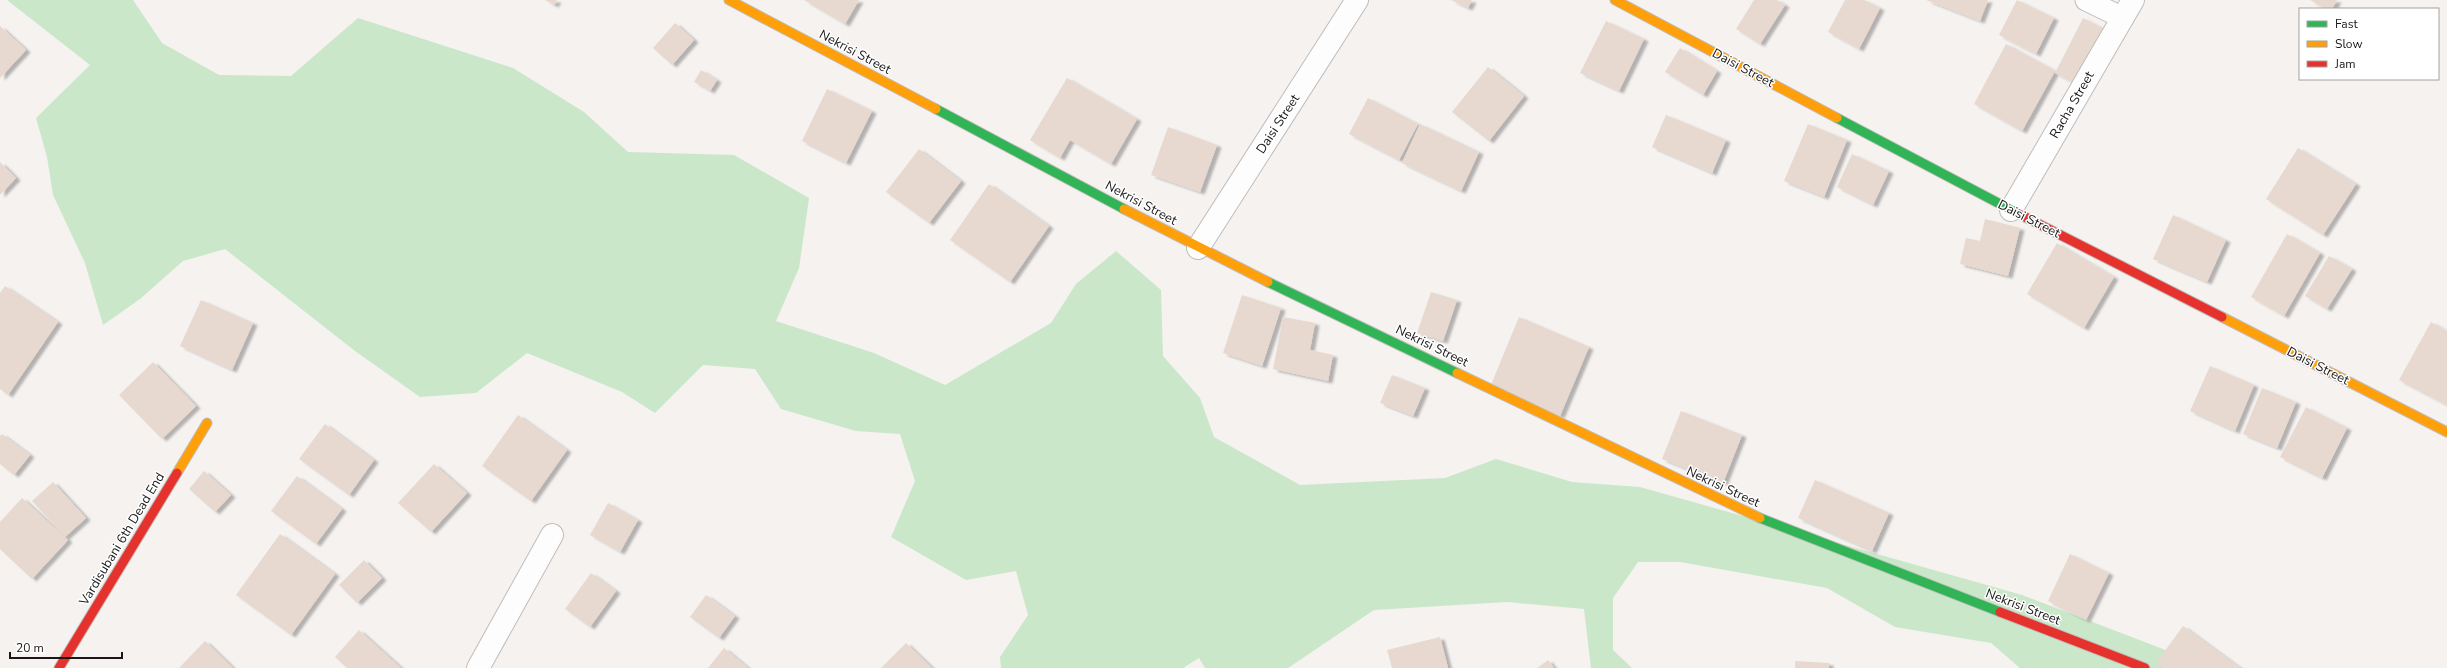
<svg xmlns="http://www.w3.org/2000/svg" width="2447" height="668" viewBox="0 0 2447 668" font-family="'Nunito Sans',sans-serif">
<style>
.green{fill:#cae7c9}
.building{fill:#e7d9cf;filter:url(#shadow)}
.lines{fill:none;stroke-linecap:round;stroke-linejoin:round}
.lane-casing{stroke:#bfbdbb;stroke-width:23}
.street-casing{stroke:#bfbdbb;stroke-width:24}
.fast-casing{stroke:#bfbdbb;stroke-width:11}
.slow-casing{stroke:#bfbdbb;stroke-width:11}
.jam-casing{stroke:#bfbdbb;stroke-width:11}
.lane{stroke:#fefdfd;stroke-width:21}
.street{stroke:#fefdfd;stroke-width:22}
.fast{stroke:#30b455;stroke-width:9}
.slow{stroke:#ff9f0a;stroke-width:9}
.jam{stroke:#e5322d;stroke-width:9}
.labels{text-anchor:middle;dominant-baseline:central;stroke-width:3;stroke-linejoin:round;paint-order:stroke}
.street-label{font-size:13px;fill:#191717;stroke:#fff}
</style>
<defs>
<filter id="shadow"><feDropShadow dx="4.5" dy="2.5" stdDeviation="1" flood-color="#0004"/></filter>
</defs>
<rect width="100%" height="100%" fill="#f5f2f0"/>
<path class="green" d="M7,0h126l29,43 57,32 72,1 67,-58 155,50 71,44 44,40 106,3 75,43 -10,70 -23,53 98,32 71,32 106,-62 25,-39 40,-33 45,39 2,66 37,42 14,39 86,48 145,-7 51,-19 76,23 68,5 382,108 146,56 24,17h-172l-29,-25 -96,-16 -68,-39 -147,-26h-42l-25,36v52l19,18h-41l-7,-59 -77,-7 -133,8 -86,58h-83l-6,-10 -16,10h-182l-1,-11 28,-42 -12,-44 -50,9 -75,-43 24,-56 -15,-47 -44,-3 -75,-22 -26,-40 -52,-4 -48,48 -33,-21 -95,-39 -51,40 -56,4 -65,-46 -130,-102 -42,12 -43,38 -37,26 -18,-62 -32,-68 -6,-38 -11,-39 54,-53z"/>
<path class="building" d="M545,0h12l-3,5z
M804,0h55l-14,24z
M1451,0h21l-4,8z
M1754,0h23l8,5 -25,39 -24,-15z
M1845,0h19l16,8 -21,41 -31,-17z
M1926,0h62l-8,21z
M2017,0l37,18 -18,36 -37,-19z
M2310,0h27l-5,9h-5z
M2083,18l23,12 -28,55 -23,-12z
M1606,21l38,18 -25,52 -39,-18z
M675,23l19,17 -22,25 -19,-17z
M0,26l26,24 -26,28z
M2006,44l49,27 -33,60 -48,-27z
M1680,48l37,23 -14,24 -38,-23z
M1488,67l36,29 -35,45 -37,-29z
M701,70l16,10 -7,11 -16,-9z
M1067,78l70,41 -26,45 -41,-24 -10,18 -30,-18z
M827,89l45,22 -26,52 -44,-22z
M1368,98l50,26 -19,36 -50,-26z
M1666,115l60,25 -14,33 -60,-26z
M1420,124l59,28 -18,39 -59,-28z
M1808,124l39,16 -23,57 -40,-16z
M1168,127l49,18 -17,47 -49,-17z
M2298,148l58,36 -33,51 -57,-36z
M919,149l42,32 -32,42 -43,-31z
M1852,154l37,17 -16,34 -36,-18z
M0,162l16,16 -16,17z
M989,184l60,42 -39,56 -60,-42z
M2173,215l53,25 -19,42 -54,-23z
M1985,219l35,9 -12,48 -48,-12 6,-26 14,3z
M2287,234l33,19 -36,63 -33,-19z
M2057,243l57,34 -30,51 -57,-34z
M2329,256l23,13 -25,40 -22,-13z
M5,286l53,36 -50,73 -8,-6v-96z
M1431,292l26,8 -14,41 -26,-8z
M1242,295l39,13 -19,58 -39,-13z
M201,300l52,23 -21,47 -52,-24z
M1283,317l32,6 -5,27 23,5 -5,26 -55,-12z
M1519,317l70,30 -29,69 -70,-29z
M2431,322l16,9v74l-48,-25z
M153,362l43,44 -34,33 -43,-44z
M2210,366l44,19 -19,46 -45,-20z
M1392,375l33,13 -12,28 -33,-13z
M2262,388l34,14 -19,46 -34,-14z
M2306,407l41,21 -25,50 -42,-21z
M1681,411l61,24 -19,48 -61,-24z
M518,415l49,35 -36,51 -49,-35z
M325,424l49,36 -25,35 -50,-36z
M2,434l28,21 -16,20 -14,-11v-28z
M434,464l33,29 -36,39 -33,-29z
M204,471l27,24 -16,17 -26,-23z
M297,476l45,33 -26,35 -45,-33z
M1815,480l74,33 -17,38 -74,-33z
M53,482l33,36 -21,19 -33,-36z
M22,498l46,42 -36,39 -32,-30v-27z
M608,503l30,17 -18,32 -30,-17z
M280,534l55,40 -44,61 -55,-40z
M2070,554l39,19 -23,47 -38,-19z
M364,560l18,18 -25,25 -18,-18z
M591,573l25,18 -26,36 -25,-18z
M706,595l29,21 -16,22 -29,-21z
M2183,626l57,42h-77l-7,-5z
M359,630l42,38h-54l-12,-11z
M1440,637l8,31h-56l-5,-18z
M205,641l28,27h-54z
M906,643l26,25h-51z
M724,648l24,20h-40z
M1548,660l6,8h-17z
M1795,661l34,2v5h-34z"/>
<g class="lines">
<g class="lane-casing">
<path id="lane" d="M2086,0l37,18"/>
</g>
<g class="street-casing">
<path id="street" d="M2011,210l122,-210
M1198,248l159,-248
M478,668l74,-133"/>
</g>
<g class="fast-casing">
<path id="fast" d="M936,109l188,100
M1837,118l182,96
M1268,282l189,91
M1760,518l240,94"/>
</g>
<g class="slow-casing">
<path id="slow" d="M729,0l207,109
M1615,0l222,118
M1124,209l144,73
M2222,317l225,115
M1457,373l303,145
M177,473l30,-50"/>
</g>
<g class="jam-casing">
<path id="jam" d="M2019,214l203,103
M2000,612l145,56
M59,668l118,-195"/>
</g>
<use href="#lane" class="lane"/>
<use href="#street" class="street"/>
<use href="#fast" class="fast"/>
<use href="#slow" class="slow"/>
<use href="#jam" class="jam"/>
</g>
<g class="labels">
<g class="street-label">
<text transform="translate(855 52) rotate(28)">Nekrisi Street</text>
<text transform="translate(1743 68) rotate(28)">Daisi Street</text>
<text transform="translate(2072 105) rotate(-60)">Racha Street</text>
<text transform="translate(1278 124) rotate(-57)">Daisi Street</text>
<text transform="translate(1141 203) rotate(28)">Nekrisi Street</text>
<text transform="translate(2029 219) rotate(27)">Daisi Street</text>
<text transform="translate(1432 346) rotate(26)">Nekrisi Street</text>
<text transform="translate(2318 366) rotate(27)">Daisi Street</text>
<text transform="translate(1723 487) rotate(25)">Nekrisi Street</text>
<text transform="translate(122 539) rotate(-59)">Vardisubani 6th Dead End</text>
<text transform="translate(2023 607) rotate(21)">Nekrisi Street</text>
</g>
</g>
<rect x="2299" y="8" width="140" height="72" fill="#ffffff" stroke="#a3a2a2"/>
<rect x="2307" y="21" width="20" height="6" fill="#30b455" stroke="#a3a2a2"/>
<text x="2335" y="28" font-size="12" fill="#191717">Fast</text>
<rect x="2307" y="41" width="20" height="6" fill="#ff9f0a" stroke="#a3a2a2"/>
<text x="2335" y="48" font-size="12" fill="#191717">Slow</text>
<rect x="2307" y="61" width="20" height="6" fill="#e5322d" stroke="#a3a2a2"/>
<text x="2335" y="68" font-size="12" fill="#191717">Jam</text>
<path d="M10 652v6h112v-6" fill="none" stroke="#191717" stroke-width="2"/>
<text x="16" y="652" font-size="12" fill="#191717" stroke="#ffffff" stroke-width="3" paint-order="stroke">20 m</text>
</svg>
